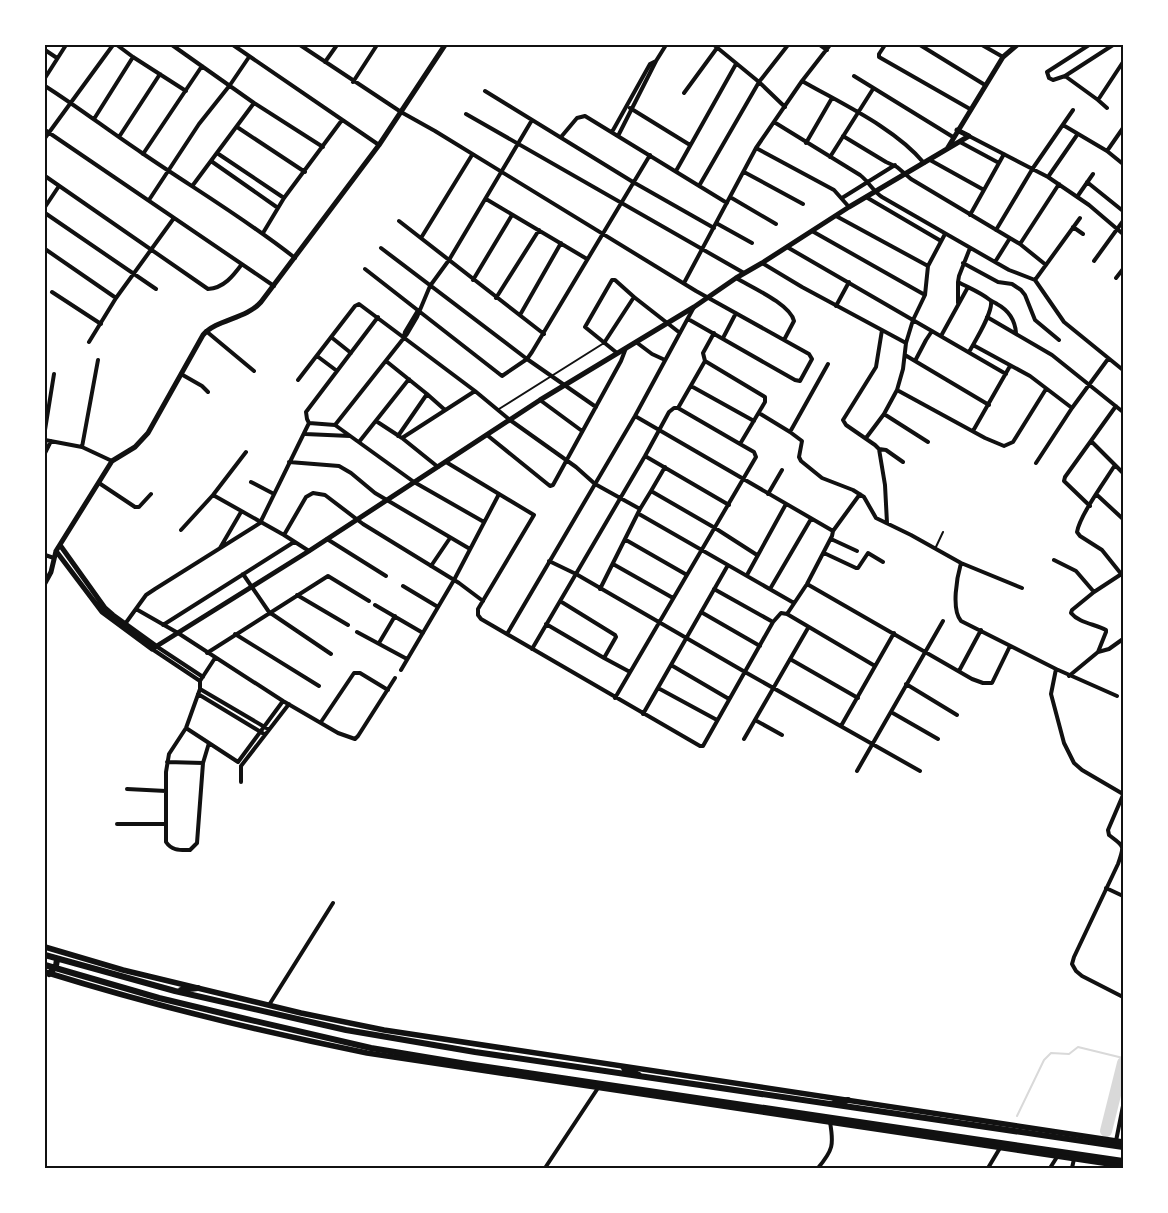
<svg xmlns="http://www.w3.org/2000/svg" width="1168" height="1213" viewBox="0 0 1168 1213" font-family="'Fira Sans Condensed',sans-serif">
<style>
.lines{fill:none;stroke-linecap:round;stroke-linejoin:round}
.stream{stroke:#d9d9d9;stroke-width:2}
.river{stroke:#d9d9d9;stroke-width:12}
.service{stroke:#111;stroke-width:2}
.minor{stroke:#111;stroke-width:4}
.tertiary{stroke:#111;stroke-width:5}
.secondary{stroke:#111;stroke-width:5.5}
.trunk{stroke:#111;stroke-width:6}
.neatline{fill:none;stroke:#111;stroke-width:2}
</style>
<rect width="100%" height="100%" fill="#fff"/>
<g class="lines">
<path class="stream" d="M1017,1116l27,-56 7,-7 18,1 9,-7 45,11"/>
<path class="river" d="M1106,1131l17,-68"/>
<path class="service" d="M499,409l105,-66
M935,549l8,-17"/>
<path class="minor" d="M117,45l16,12 53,34
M172,45l82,58 69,44
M233,45l146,100
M300,45l101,67 34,19 261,160 113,63 3,5 -12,22 -5,-1 -107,-61
M714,45l45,37 26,25
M820,45l7,5
M885,45l-6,9v3l91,52
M920,45l65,40
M982,45l21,12
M1089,45l-42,27 2,6 4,2 12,-4 48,-31
M45,50l12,8
M325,62l12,-17
M854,76l99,61
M1065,76l33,24 25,-38
M45,78l21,-33
M802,81c40,23 93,47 122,82
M353,82l24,-37
M45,86c33,21 64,45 97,67 51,35 104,66 153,105
M485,91l148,91 81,46
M684,93l33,-45
M1098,100l9,8
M630,108l60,37
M466,114l278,159
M94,119l39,-62
M774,122l86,53c9,7 13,16 22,22l113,65 14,8 26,10 29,42 59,48
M1063,125l44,26 16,13
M237,127l68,45
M45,130l229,156
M612,132l38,-68 6,-3
M618,136l38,-75 10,-16
M843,136l43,26 11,5 14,12 109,65 26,21
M969,136l79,41 41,28 34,29
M119,137l41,-63
M561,137l16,-19 8,-2 142,87
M45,138l68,-93
M960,142l39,21
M806,143l26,-45
M756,148l78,42 15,17
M1107,151l16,-23
M217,153l67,45
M143,154l59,-88
M830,157l43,-68
M930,160l54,30
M211,161l67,47
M676,171l60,-107
M744,172l59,32
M45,176l163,113c16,-1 25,-13 34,-25
M1048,177l29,-42
M1087,182l36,29
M193,185l61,-82
M699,186l60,-104 29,-37
M730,197l46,27
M866,197l75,44
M1077,197l16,-23
M842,198l53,-33
M486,199l101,60
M149,200l50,-76 31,-39 19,-28
M45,207l14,-21
M45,213l111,76
M970,215l34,-61
M836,216l92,50
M399,221l145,113
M716,223l36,20
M1073,227l10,7
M996,230l37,-62 40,-58
M812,231l113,64
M263,233l21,-35 58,-78
M421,238l51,-83
M1020,244l39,-60
M787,247l219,127
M381,248l146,111 69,48
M970,248l-11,28 -1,6c11,6 22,10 32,18 2,2 4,2 7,4 11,6 18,16 19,29
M45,249l71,49
M1094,261l29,-40
M995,262l15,-24
M762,263l40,24 104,56
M963,263l35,19 14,2 9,6 4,5 10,25 24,20
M365,269l137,107 25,-17 5,-7 118,-197
M736,278c15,9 54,26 58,43l-10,19
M1116,278l7,-9
M473,280l39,-65
M1035,280l45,-62
M958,282v21
M684,283l72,-135 46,-67 28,-36
M52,292l49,32
M496,298l43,-68
M836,306l13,-24
M520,315l41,-72
M987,317l65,38 71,57
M882,330l-6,37 -33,53 3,5 29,20 4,4 6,36 2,38
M206,331l48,40
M404,336l1,-4 12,-20
M941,336l27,-49
M331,337l20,16
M723,338l13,-25
M89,342l27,-44 58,-80
M636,342l16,12 13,6
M604,343l30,-46 46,36
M973,345l57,31 42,32
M969,352c6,-11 24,-39 22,-51
M617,353l-32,-26 27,-47h3l19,17
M905,355l10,6 11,-21 6,-9
M317,356l20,15
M386,361l41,33 18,16
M915,361l74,44
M181,374l21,12 6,6
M298,380l57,-74 4,-2 116,87 35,29 66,47 19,17 45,25
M691,386l63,35
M897,390l88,48 19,8 9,-4 33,-53
M540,400l42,31
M678,408l62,36
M759,413l31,19 38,-68
M884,414l44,28
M635,416l198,115 -1,5 -25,48 -20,30
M376,421l26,17 36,29
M309,423l26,2 79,57 70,40
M309,423l-2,-4 -1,-7 72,-95
M335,425l72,-91 10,-17 13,-31 19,-26 83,-140
M45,430l9,-56
M973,431l37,-65
M790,432l12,9 -3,16 2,4 21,17 31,12 11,7 12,21 35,17 50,28 61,25
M305,434l45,2
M487,435l63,51 3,-1 68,-124 5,-13
M398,436l29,-42
M402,438l73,-47
M866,438l18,-24 13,-24 6,-21 3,-26 7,-23 12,-25 3,-29 17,-32
M45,440l37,7 30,14
M1091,441l32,32
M359,442l50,-63
M82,447l16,-87
M879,449l7,1 17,12
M45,453l6,-12
M645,456l84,49
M289,462l50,4 12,7 24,20 95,56
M446,462l88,53 -56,94v6l3,4 219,127h3l70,-124 8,-9 6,1 88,52
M1036,463l36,-55 36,-49
M1115,465c-10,16 -35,50 -38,67l3,4 22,14 20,25
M251,482l23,12
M99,483l36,24h4l12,-13
M651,491l14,-24
M768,494l14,-24
M1096,494l27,25
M213,495l71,40 25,16
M1090,506l-26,-25 1,-4 51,-71
M639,514l155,89
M181,530l32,-35 33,-43
M833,531l27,-37
M284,535l22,-38 7,-4 12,2 38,29 96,59 24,18
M327,539l59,37
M831,539l26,12
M626,540l61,35
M220,548l21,-36
M824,553l32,15h2l10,-15 15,9
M45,555l9,3
M1054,560l22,11 18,21
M549,561l27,13 169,98 175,99
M961,563c-4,14 -10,46 0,58l95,48 61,27
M613,564l60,34
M431,566l19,-28
M243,574l26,38 62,42
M747,575l39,-71
M807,584l165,95 11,4h9l18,-37
M403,586l35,21
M600,589l40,-80 11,-18 64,37 42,27
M714,589l59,33
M770,589l41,-70
M297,595l51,30
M375,605l48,28
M136,609l42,24 105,68 55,32 17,6 3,-3 37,-58
M701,612l59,34
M125,624l21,-29 9,-6 105,-66 49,-100
M546,624l58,34 12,-21 -1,-2 -55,-34
M163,625l131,-83
M357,632l50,27
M235,634l84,52
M507,634l128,-218 59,-109
M379,643l16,-27
M156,646l47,31
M152,649l48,32
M532,649l113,-193 24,-44 5,-4h4l27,-47
M1098,652l11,-3 14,-10
M207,653l121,-77 41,25
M604,658l26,14
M790,659l68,39
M671,665l58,34
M1056,669l-5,25 13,49 10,20 8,7 41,24
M401,670l53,-90 45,-86
M959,671l22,-41
M1069,676l29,-24 8,-20v-2c-11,-6 -27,-7 -35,-17l1,-3 22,-18 29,-19
M906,684l51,31
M658,688l59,32
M200,689l68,40
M198,694l66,40
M615,698l141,-241 -2,-5 -14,-8 25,-42v-5l-60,-36 -2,-8 11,-20
M891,712l47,27
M643,714l85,-149
M755,720l27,15
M321,722l33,-49h6l28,17
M841,726l53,-93
M186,728l52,34
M744,739l64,-111
M209,743l-6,20 -6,80 -7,7c-10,0 -18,1 -24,-8v-70l3,-18 17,-26 14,-39v-8l15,-23
M167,762l36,1
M238,762l45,-61
M857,771l86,-150
M241,782v-16l48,-62
M127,789l39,2
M1123,795l-15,35 1,5c15,12 16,9 9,29l-44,93 -2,7 4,7 6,5 41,21
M117,824h48
M1106,888l17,8
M269,1005l64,-102
M1116,1141l7,-35
M545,1168l53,-80
M818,1168c15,-18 16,-23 12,-46
M988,1168l12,-20
M1050,1168l7,-11
M1072,1168l2,-9"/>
<path class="tertiary" d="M947,149l56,-92 14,-12
M60,545l45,63 8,7 43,31
M56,551l46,61 50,37 157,-98 231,-151 154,-93 42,-29 26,-15 87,-56 120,-71 -12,-6
M45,583l6,-11 5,-21 56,-90 23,-14 13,-14 55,-98c14,-16 43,-16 58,-33l118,-157 66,-100"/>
<path class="secondary" d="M45,947l78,23 178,43 83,17 739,112
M45,972c106,33 213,59 322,81l756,113"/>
<path class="trunk" d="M45,955l130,36 171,39 129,22 648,95
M45,965l114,33 83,20 129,30 96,16 656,97
M49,974l7,-8 1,-7
M181,990l17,-2
M624,1068l15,7
M834,1103l14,-3"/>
</g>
<rect width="1168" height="1213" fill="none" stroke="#ffffff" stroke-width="92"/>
<rect x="46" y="46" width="1076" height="1121" class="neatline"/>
</svg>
